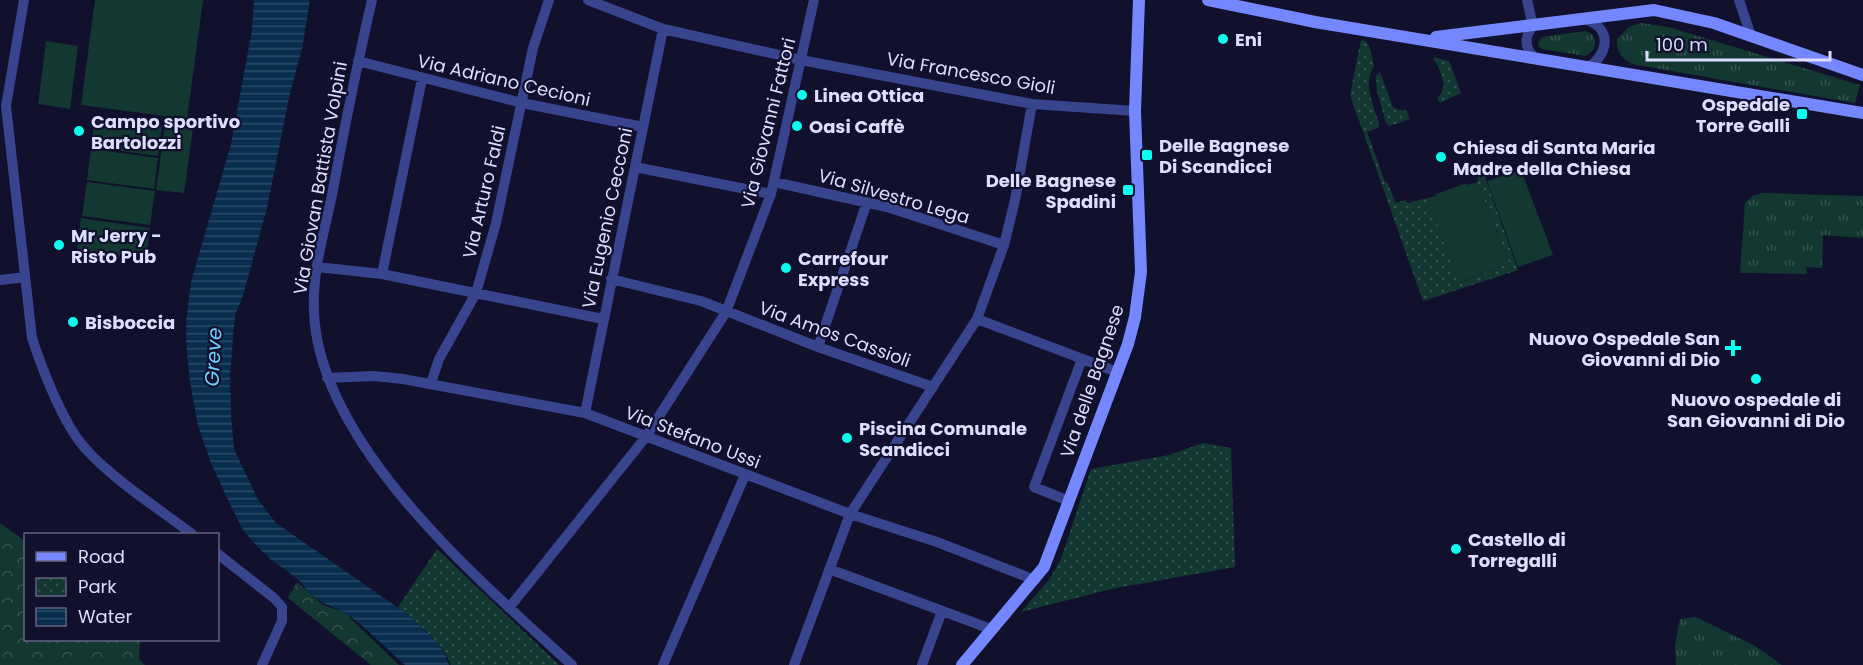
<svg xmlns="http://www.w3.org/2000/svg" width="1863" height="665" viewBox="0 0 1863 665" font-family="Poppins,sans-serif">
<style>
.grass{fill:url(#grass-tufts)}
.forest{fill:url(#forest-crowns)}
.park{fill:url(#park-dots)}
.pitch{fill:#133831}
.water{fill:url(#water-rules)}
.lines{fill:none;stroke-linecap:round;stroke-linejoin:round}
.street{stroke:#39448e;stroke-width:10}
.secondary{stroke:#7487ff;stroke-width:12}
.poi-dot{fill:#09fff0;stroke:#11102d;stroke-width:2}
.labels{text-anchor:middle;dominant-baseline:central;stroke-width:4.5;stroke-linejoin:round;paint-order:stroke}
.poi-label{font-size:18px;font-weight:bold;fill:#dddeff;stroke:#11102d;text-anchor:start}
.street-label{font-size:18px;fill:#dddeff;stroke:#11102d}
.water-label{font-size:20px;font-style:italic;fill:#6bd2ff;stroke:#11102d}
</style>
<defs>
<pattern id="grass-tufts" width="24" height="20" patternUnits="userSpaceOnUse" patternTransform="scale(1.5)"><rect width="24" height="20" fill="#133831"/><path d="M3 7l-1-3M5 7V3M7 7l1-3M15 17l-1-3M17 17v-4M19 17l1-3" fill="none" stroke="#355450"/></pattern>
<pattern id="forest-crowns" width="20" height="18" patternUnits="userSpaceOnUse" patternTransform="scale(1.5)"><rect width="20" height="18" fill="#133831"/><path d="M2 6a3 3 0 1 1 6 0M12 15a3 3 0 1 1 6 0" fill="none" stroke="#355450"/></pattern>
<pattern id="park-dots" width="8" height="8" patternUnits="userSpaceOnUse" patternTransform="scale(1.5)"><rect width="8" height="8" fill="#133831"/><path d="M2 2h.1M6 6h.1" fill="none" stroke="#355450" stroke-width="1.8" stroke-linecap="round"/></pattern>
<pattern id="water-rules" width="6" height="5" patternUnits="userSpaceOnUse" patternTransform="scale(1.5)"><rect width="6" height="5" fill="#082d4e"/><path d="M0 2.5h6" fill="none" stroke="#2c4b69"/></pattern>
</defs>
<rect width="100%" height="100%" fill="#11102d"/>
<path class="grass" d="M1641,23l27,4 192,58 -5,18 -223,-39c-10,-5 -16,-13 -15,-25l12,-12z
M1585,31l7,3c6,10 3,16 -6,22l-44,-7 -4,-3 1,-6 4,-3z
M1762,193l101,3v42l-40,-3 -1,33 -16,-1 1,7 -67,-1 5,-70 7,-7z
M1696,617l59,29 27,19h-106l-1,-20 5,-26z"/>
<path class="forest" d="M0,523l25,18 1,99h114l-1,19 6,6h-145z
M297,582l26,23 21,7 55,53h-28l-83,-67z"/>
<path class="park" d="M1361,40l5,1c5,7 6,17 8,25 -12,17 0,40 5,58v3l-12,5 18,50h2l9,21 9,-3 3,3 19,-5 33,85 49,-20 -32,-81 2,-6 5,-2 34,96 -95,31 -73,-206z
M1433,57l16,4 12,32 -21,10 -3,-5c14,-11 2,-28 -4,-41z
M1380,72l13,35 5,3h8l4,9 -20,7 -4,-3 -9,-32 -1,-15z
M1203,443l28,5 4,119 -124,22 -90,23 28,-32 12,-21 30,-90 78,-14z
M437,549l122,116h-108c-10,-25 -33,-41 -53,-58z"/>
<path class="pitch" d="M95,0h108l-16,119 -106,-14z
M46,41l32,5 -8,63 -32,-5z
M95,116l67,9 -4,31 -67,-9z
M165,125l28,4 -9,64 -28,-3z
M91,149l67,9 -4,31 -67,-9z
M1521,170l32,85 -35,12 -31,-86z
M87,182l68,9 -5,34 -68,-9z
M1477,182l32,81 -50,20 -32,-85 9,-2v-2l31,-11 1,2z
M81,218l69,10 -4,32 -69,-9z"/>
<path class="water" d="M254,0h56l-8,49 -12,44 -23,115 -25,91 -7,16 -5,60 1,40 3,34 23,49 19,25 134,93 25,24 10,14 4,11h-44l-46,-42 -15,-11 -21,-9 -14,-10 -10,-13 -30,-22 -14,-14 -12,-14 -15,-30 -17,-37 -13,-37 -8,-44 -4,-40v-21l5,-39 40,-138 21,-114z"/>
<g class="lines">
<path class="street" d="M24,0l-18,106 26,232 3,9c10,29 29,77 49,100 28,32 74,61 108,87
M372,0c-15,65 -28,130 -40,195 -8,38 -20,78 -18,116 4,133 166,270 258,354
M588,0l75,29 138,31 231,44 103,7
M1527,0l6,26c-9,11 -9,22 2,32
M1739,0l12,36
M358,61l164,42 121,24
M1587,68c21,-12 26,-39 0,-48
M635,167l136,27
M774,182l113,25 117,38
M317,267l65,7 221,45
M382,274l40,-195
M611,279l90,22 117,46 115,40
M0,280l25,-3
M977,319l140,53
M818,347l49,-145
M327,378l47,-2 29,3 182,34 265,101 87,28 98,38
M431,383l8,-24 37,-66 20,-70 37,-175 16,-48
M585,413l78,-384
M1069,501l-35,-14 48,-128
M218,554l56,44 8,9v14l-20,44
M829,569l162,60
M509,608l136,-170 81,-126 45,-118 43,-194
M663,665l82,-190
M794,665l56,-151 127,-195 27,-74 11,-45 17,-96
M922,665l20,-54"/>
<path class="secondary" d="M1208,0l107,22 548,91
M1436,37l218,-27 60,13 149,52
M962,665l82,-98 84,-223 7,-27 6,-45 -6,-161 4,-111"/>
</g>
<g class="poi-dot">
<circle cx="1223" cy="39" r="6"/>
<circle cx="802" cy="95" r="6"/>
<rect x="1796" y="108" width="12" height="12" rx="3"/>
<circle cx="797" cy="126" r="6"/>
<circle cx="79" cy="131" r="6"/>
<rect x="1141" y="149" width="12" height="12" rx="3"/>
<circle cx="1441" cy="157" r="6"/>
<rect x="1122" y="184" width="12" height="12" rx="3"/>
<circle cx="59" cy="245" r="6"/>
<circle cx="786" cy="268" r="6"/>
<circle cx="73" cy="322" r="6"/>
<path d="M1730 339h6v6h6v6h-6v6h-6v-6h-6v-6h6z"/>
<circle cx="1756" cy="379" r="6"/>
<circle cx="847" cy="438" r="6"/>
<circle cx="1456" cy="549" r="6"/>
</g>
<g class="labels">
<g class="poi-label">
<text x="1235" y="39">Eni</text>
<text x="814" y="95">Linea Ottica</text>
<text x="1790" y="104" text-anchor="end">Ospedale<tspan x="1790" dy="21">Torre Galli</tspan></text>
<text x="91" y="121">Campo sportivo<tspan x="91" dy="21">Bartolozzi</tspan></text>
<text x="809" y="126">Oasi Caffè</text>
<text x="1159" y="145">Delle Bagnese<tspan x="1159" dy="21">Di Scandicci</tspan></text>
<text x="1453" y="147">Chiesa di Santa Maria<tspan x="1453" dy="21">Madre della Chiesa</tspan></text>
<text x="1116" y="180" text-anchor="end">Delle Bagnese<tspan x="1116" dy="21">Spadini</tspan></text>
<text x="71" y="235">Mr Jerry -<tspan x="71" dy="21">Risto Pub</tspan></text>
<text x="798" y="258">Carrefour<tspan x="798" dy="21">Express</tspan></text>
<text x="85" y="322">Bisboccia</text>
<text x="1720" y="338" text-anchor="end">Nuovo Ospedale San<tspan x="1720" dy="21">Giovanni di Dio</tspan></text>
<text x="1756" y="399" text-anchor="middle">Nuovo ospedale di<tspan x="1756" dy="21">San Giovanni di Dio</tspan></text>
<text x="859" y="428">Piscina Comunale<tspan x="859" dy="21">Scandicci</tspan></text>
<text x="1468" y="539">Castello di<tspan x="1468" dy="21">Torregalli</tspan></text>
</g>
<g class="street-label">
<text transform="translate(971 73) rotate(10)">Via Francesco Gioli</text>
<text transform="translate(504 80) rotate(13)">Via Adriano Cecioni</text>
<text transform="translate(768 123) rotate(-76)">Via Giovanni Fattori</text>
<text transform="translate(320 178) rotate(-80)">Via Giovan Battista Volpini</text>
<text transform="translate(484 192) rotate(-77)">Via Arturo Faldi</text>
<text transform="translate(894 196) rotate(16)">Via Silvestro Lega</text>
<text transform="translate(607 218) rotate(-78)">Via Eugenio Cecconi</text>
<text transform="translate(835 334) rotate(20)">Via Amos Cassioli</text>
<text transform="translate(1092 381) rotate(-71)">Via delle Bagnese</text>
<text transform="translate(693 437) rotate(21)">Via Stefano Ussi</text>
</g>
<g class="water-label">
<text transform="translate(213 357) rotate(-87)">Greve</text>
</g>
</g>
<rect x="24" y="533" width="195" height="108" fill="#11102d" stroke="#636281" stroke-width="1.5"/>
<rect x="36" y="552" width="30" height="9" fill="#7487ff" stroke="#636281" stroke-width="1.5"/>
<text x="78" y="563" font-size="18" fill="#dddeff">Road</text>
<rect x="36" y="578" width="30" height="18" fill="url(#park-dots)" stroke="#636281" stroke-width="1.5"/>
<text x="78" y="593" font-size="18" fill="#dddeff">Park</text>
<rect x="36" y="608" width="30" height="18" fill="url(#water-rules)" stroke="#636281" stroke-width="1.5"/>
<text x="78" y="623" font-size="18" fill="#dddeff">Water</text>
<path d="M1647 51v9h183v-9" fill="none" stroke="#dddeff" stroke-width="3"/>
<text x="1656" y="51" font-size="18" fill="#dddeff" stroke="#11102d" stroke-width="4.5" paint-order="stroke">100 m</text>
</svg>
